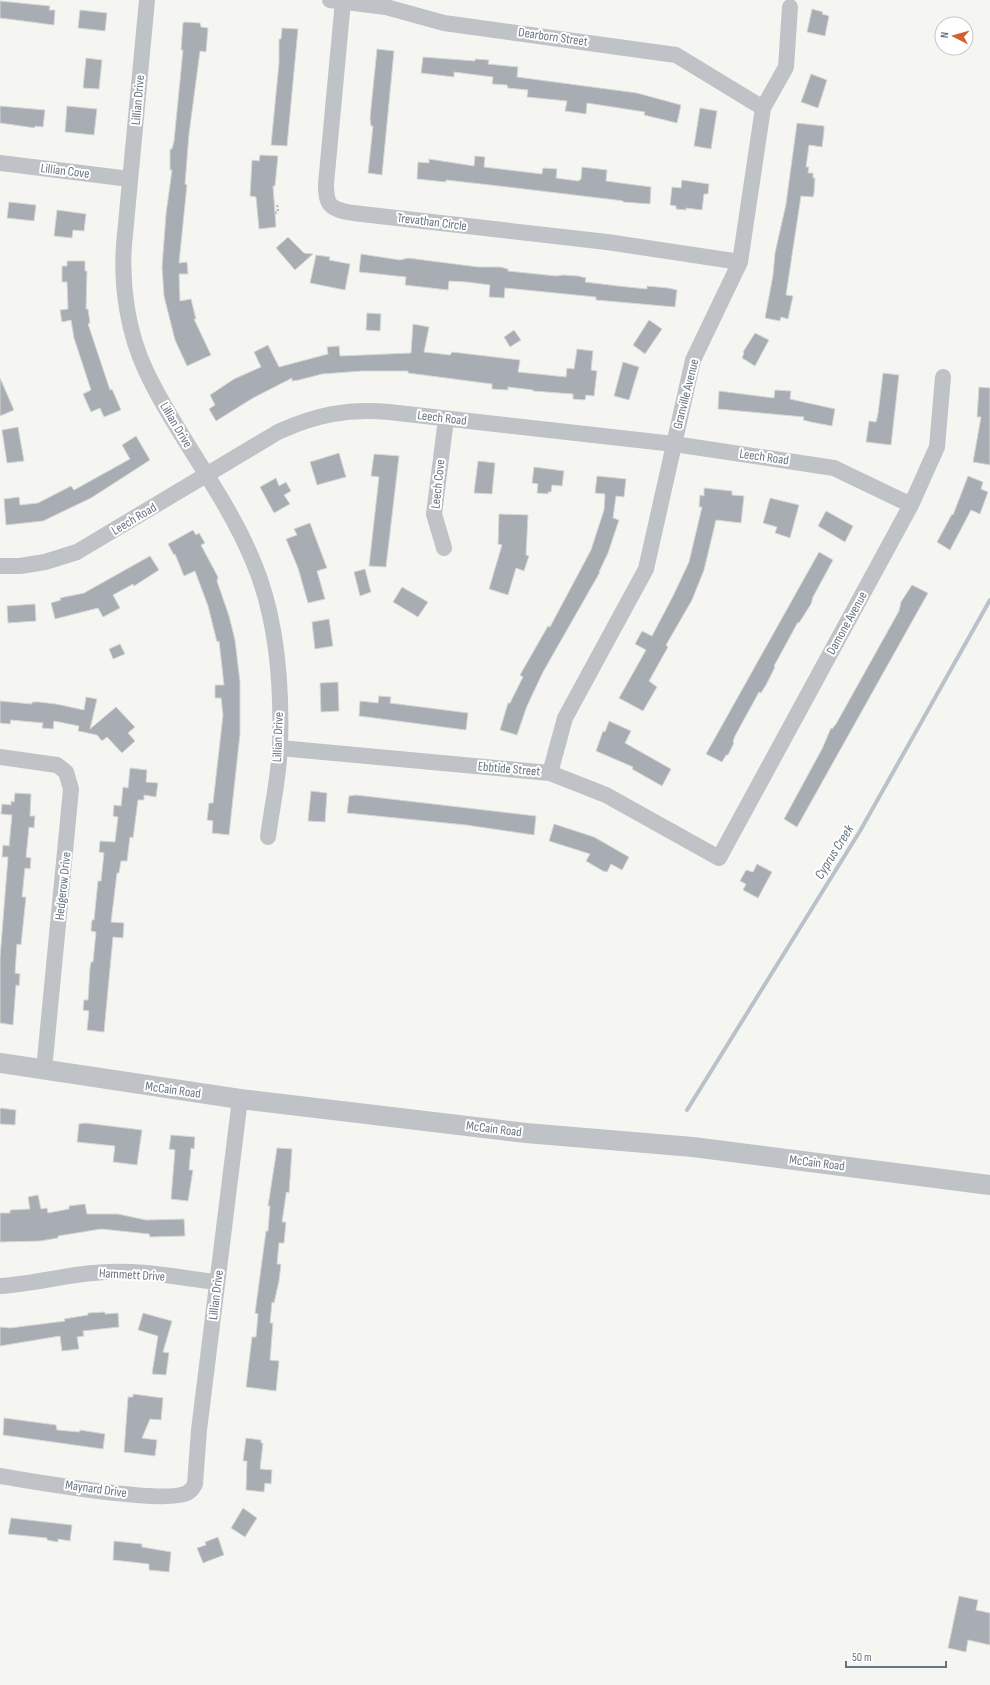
<svg xmlns="http://www.w3.org/2000/svg" width="990" height="1685" viewBox="0 0 990 1685" font-family="'Sofia Sans Condensed',sans-serif">
<style>
.lines{fill:none;stroke-linecap:round;stroke-linejoin:round}
.stream{stroke:#b9c2c8;stroke-width:4}
.building{fill:#a7adb3;stroke:#d7d7d5}
.path{stroke:#b9bbbe;stroke-width:2.5;stroke-dasharray:2 2;stroke-linecap:butt}
.minor{stroke:#bfc2c6;stroke-width:16}
.tertiary{stroke:#bfc2c6;stroke-width:20}
.labels{text-anchor:middle;dominant-baseline:central;stroke-width:4;stroke-linejoin:round;paint-order:stroke}
.street-label{font-size:13px;fill:#677481;stroke:#fff}
.water-label{font-size:14px;font-style:italic;fill:#63757e;stroke:#fff}
</style>
<rect width="100%" height="100%" fill="#f5f5f2"/>
<g class="lines">
<path class="stream" d="M687,1110l173,-279 130,-231"/>
</g>
<path class="building" d="M0,1l50,5 -1,4h6l-1,15 -54,-7z
M812,9l11,3 -1,2 7,2 -4,20 -18,-4z
M80,10l27,3 -2,18 -27,-3z
M185,22l15,1 1,4 7,1 -2,24 -6,-1 -11,83 -4,50 2,1 -8,78 8,-1 1,12h-9l1,27 11,-2 5,20h-2l17,36 -24,11 -12,-26 -11,-44 -2,-29 4,-53 6,-44h-2v-21h2l2,-8 9,-91h-2l2,-27z
M282,28l16,1 -11,117 -16,-1 8,-82v-24h2z
M377,49l17,2 -12,124 -14,-2 5,-47h-2l-1,-8z
M423,57l52,4v-2l14,1 -1,4 30,3 -1,10 120,16 44,12 -4,18 -33,-8 1,-3 -58,-9 -1,11 -21,-3 2,-10 -40,-4 1,-7 -20,-2 -1,-3 -15,-1 1,-7 -39,-5v5l-33,-4z
M86,58l16,2 -3,29 -16,-1z
M811,74l16,6 -9,28 -17,-6z
M0,106l45,4 -2,17 -8,-1v2l-35,-5z
M67,106l30,3 -3,26 -29,-3z
M700,108l17,3 -6,38 -17,-3z
M797,123l27,3v6l-2,15 -13,-2 -3,22h3l-1,6h5v5h2l-1,16 -1,3 -12,-1 -15,99 7,1 -5,23 -7,-2 -1,4 -15,-3 8,-43 2,-22 11,-49z
M260,155l18,1 -3,30h-2l3,41 -17,2 -3,-32 -6,-1 2,-36 7,1z
M475,156l10,1 -1,10 58,7 1,-6 14,1 -1,9 22,3 3,-2 1,-12 25,3 -1,11 45,6 -1,17 -27,-2v-1l-7,-1 -117,-14 -53,-6v2l-29,-3 1,-17 11,1v-4l45,7z
M682,180l27,4 -1,10h-4l-2,16 -16,-2v2l-10,-1v-3l-6,-1 2,-18 9,1z
M9,202l27,3 -2,16 -27,-3z
M57,210l29,4 -2,17 -11,-1 -1,8 -18,-2z
M288,237l16,16 9,1 -18,16 -19,-22z
M361,254l39,6 8,-2 70,9h22l8,2v2l48,5 7,-1 15,1 8,2 -1,4 33,4 29,3v-3l21,2 9,2 -2,17 -79,-7v-3l-91,-9 -1,10 -15,-1 1,-12 -23,-3 -18,-1 -1,9 -43,-5 1,-8 -47,-5z
M316,255l14,2 -1,3 21,4 -5,26 -35,-7z
M67,261h18v10h2l-1,38h2l2,14 -2,1 22,66 2,-1 9,21 -17,7 -4,-9 -9,4 -8,-18 8,-4 -17,-52 -3,-18 -9,2 -2,-12 8,-1 -1,-27h-5v-16h5z
M367,313l14,1 -1,17 -14,-1z
M649,320l13,9 -17,25 -12,-9z
M413,324l16,3 -5,25 26,3 2,-3 68,8 -2,12 48,5 1,-9 7,1 3,-20 16,2 -2,19 6,1 -3,25 -8,-1 -1,5 -12,-1v-5l-40,-3v-1l-25,-3v3l-16,-1v-5l-84,-11v-2h-46l-40,3 -23,6 -7,1v-3l-39,20 -37,23 -7,-12 6,-4 -5,-10 24,-16 27,-12 -7,-15 14,-7 11,22 49,-13 -1,-7 12,-1 1,10 71,-3z
M514,330l7,10 -11,7 -6,-10z
M755,333l14,7 -14,26 -13,-8 2,-5 -1,-1z
M623,362l16,5 -10,33 -15,-4z
M883,373l16,2 -8,70 -25,-3 3,-21 7,1 2,-8z
M0,378l14,32 -14,6z
M979,387l11,1v77l-17,-3 8,-45h-4z
M775,390l16,1 -1,8 45,10 -3,17 -21,-4 -8,-2 1,-3 -86,-8 1,-18 55,7z
M18,427l6,34 -17,2 -5,-33z
M136,436l14,24 -59,38 -48,23 -37,4 -2,-26 15,-2 1,8 18,-2 33,-17 3,4 56,-31 -8,-14z
M339,453l7,24 -29,8 -7,-23z
M374,454l25,2 -13,111 -17,-1 10,-89 -8,-1z
M478,461l17,2 -3,31 -18,-1z
M534,467l30,4 -2,15 -10,-1 -1,7h-3v2l-11,-1 1,-9 -6,-1z
M597,476l29,3 -2,18 -8,-1 -3,22 6,2 -11,33 -9,19h1l-57,100 -16,34 -10,29 -17,-5 8,-27h2l13,-26 -3,-2 28,-49 2,1 41,-77 13,-40 1,-16 -10,-1z
M968,476l15,6 -2,7 7,3 -8,22 -9,-4 -21,40 -13,-8 15,-28 1,1z
M276,478l3,8 7,-4 5,9 -7,4 6,9 -16,9 -14,-26z
M704,488l28,3v4l12,1 -3,27 -25,-3 -12,50 -12,30 -26,45 2,2 -19,34 8,6 -14,24 -24,-13 27,-48 -11,-6 7,-13 10,5 21,-40 16,-34 13,-55h-3l1,-12 4,1z
M770,498l29,7 -9,33 -15,-5 2,-6 -14,-4z
M826,511l27,15 -8,16 -27,-16z
M499,514l29,1 -2,40 3,1 -5,15 -8,-3 -8,27 -19,-6 13,-44 -4,-1z
M310,523l17,45 -10,3 8,28 -17,4 -10,-35 -12,-29 11,-4 -3,-6z
M193,530l3,5 3,-2 6,10 -4,2 17,32 -1,4 12,35 6,24 5,42v52l-11,101 -17,-2 1,-12 -6,-1 2,-17h4l10,-88 -2,-17h-6v-13h9l-5,-44 -2,1 -9,-36 -13,-35 -11,5 -9,-22 -1,1 -6,-11z
M819,552l14,8 -20,37 -2,7 -12,19 -1,-1 -24,44 1,1 -9,18 -5,8 -2,-1 -24,44 -2,6 1,1 -6,12h-2l-4,7 -16,-8z
M150,556l9,14 -25,16 -1,-2 -20,11 7,13 -17,9 -5,-9 -43,11 -4,-16 10,-3 -1,-2 24,-5z
M365,569l6,23 -11,4 -6,-24z
M912,585l16,8 -131,234 -13,-8 38,-70 9,-21 1,1 4,-5 63,-113 2,-9z
M402,587l26,15 -10,15 -25,-15z
M35,604l1,17 -28,2 -1,-17z
M329,619l4,27 -18,3 -3,-27z
M120,644l5,10 -12,5 -4,-10z
M338,682l1,29 -18,1 -1,-29z
M379,696l12,1 -1,6 78,10 -2,17 -107,-14 1,-15 18,2z
M86,697l11,2 -7,30 26,-22 19,20 -7,6 7,8 -13,12 -15,-16 -5,4 -5,-6 -19,-4 1,-5 -25,-5 -1,8 -11,-1 1,-5 -32,-3 -1,4 -10,-1v-22l32,3v-2h7l17,2 28,6z
M609,721l22,10 -6,12 46,26 -9,17 -30,-17 1,-2 -37,-16 7,-20 2,1z
M130,768l17,2 -1,12 12,1 -2,14 -12,-2v5h-6l-5,38 -3,-1 -3,24h-6l-2,12h-2l-6,49 13,1 -1,15 -10,-1 -9,95 -17,-2 2,-19 -6,-1 1,-10h4l2,-32 1,-6h2l3,-30 -5,-1 1,-11h2l4,-39h3l3,-28 -5,-1 1,-11 15,1 3,-25 -5,-1 1,-11 7,1 2,-19 5,1z
M311,791l16,2 -2,29 -17,-1z
M15,793l16,1 -1,22h5l-1,12 -5,-1 -3,30 5,1 -1,11 -5,-1 -3,29h4l-5,48 -4,-1 -2,29 5,1 -1,12 -3,-1 -3,40 -13,-2v-65l8,-101h-6l1,-12 6,1 3,-31 -11,-1 1,-10 9,1v-4l3,1z
M356,795l180,21 -2,19 -68,-10 -119,-12 2,-17z
M554,824l40,13 35,20 -7,13 -11,-6 -4,8 -4,-1 -17,-10 4,-7 -41,-13z
M757,864l15,8 -14,26 -15,-8 3,-6 -6,-3 6,-11 7,2z
M0,1108l16,2 -1,15 -15,-1z
M85,1123l57,7 -5,35 -24,-3 2,-16 -38,-4 2,-18z
M171,1135l24,2 -1,12 -3,-1 -2,22h4l-5,31 -17,-2 4,-49 -6,-1z
M277,1148l15,1 -3,44 -3,-1v3l-4,27h4l-2,21h-5l-2,21h4l-2,17 -5,22 -2,-1 -2,21h3l-3,37 9,1 -3,30 -30,-4 6,-50h4l2,-23 -3,-1 11,-82h2l2,-25h-2z
M38,1195l3,14 6,-1 1,5 21,-4v-3l16,-2 2,10h31l28,6 38,-1 1,17 -35,1 -1,-3 -48,-5 -43,7v2l-18,3 -40,1v-29h10v-3l20,-1 -2,-12z
M105,1312v2l13,-1 1,14 -36,4 1,5 -7,1 2,12 -17,2 -2,-15 -60,10v-19l10,1 55,-7 -1,-2 24,-4v-2z
M143,1313l29,8 -9,31 6,1 -3,22 -14,-1 6,-38 -20,-6z
M133,1394l30,4 -2,22 -11,-1 -8,19 15,2 -2,16 -31,-4 4,-55h5z
M4,1418l52,7 1,5 22,2 1,-2 25,4 -2,15 -100,-14z
M246,1438l15,2v3h2l-3,26 12,1 -1,14 -6,-1 -1,9 -18,-2 1,-29h-4z
M243,1508l14,10 -12,19 -14,-9z
M11,1518l61,7 -2,16 -12,-2v3l-11,-2v-2l-39,-4z
M218,1537l6,18 -21,8 -6,-15 9,-3 -1,-3z
M114,1541l28,3v3l29,5 -2,20 -20,-2v-6l-36,-4z
M959,1596l19,4 -2,10 14,3v32l-22,-5 -2,12 -18,-4z"/>
<g class="lines">
<path class="path" d="M275,213l3,-1 -1,-9"/>
<path class="minor" d="M147,0l-23,245c-3,42 4,88 22,126 31,66 79,122 107,190 24,56 29,124 27,185 -1,30 -8,61 -12,91
M330,0l56,7 58,16 232,32 87,53
M343,1l-17,183c0,23 5,25 27,29l254,29 133,20
M0,163l130,16
M444,548l-10,-34 12,-95
M0,566h20l25,-4 32,-10 201,-120c37,-17 70,-24 111,-20l285,32 160,24 77,37
M280,748l270,25 56,22 113,63 192,-353 26,-58 6,-70
M0,757l57,8 9,7 5,17 -27,281
M550,773l15,-55 81,-149 47,-209 47,-98 23,-154 23,-41 4,-60
M0,1286c36,-2 71,-13 107,-14 36,-2 74,6 110,10
M0,1476c32,5 164,29 187,17 4,-2 6,-5 8,-9l4,-54 41,-331"/>
<path class="tertiary" d="M0,1063l240,36 286,34 167,14 297,38"/>
</g>
<g class="labels">
<g class="street-label">
<text transform="translate(553 37) rotate(8)">Dearborn Street</text>
<text transform="translate(138 100) rotate(-85)">Lillian Drive</text>
<text transform="translate(65 171) rotate(7)">Lillian Cove</text>
<text transform="translate(432 222) rotate(7)">Trevathan Circle</text>
<text transform="translate(686 394) rotate(-76)">Granville Avenue</text>
<text transform="translate(442 418) rotate(7)">Leech Road</text>
<text transform="translate(176 425) rotate(59)">Lillian Drive</text>
<text transform="translate(764 457) rotate(8)">Leech Road</text>
<text transform="translate(438 484) rotate(-84)">Leech Cove</text>
<text transform="translate(134 519) rotate(-31)">Leech Road</text>
<text transform="translate(847 623) rotate(-61)">Damone Avenue</text>
<text transform="translate(278 737) rotate(-88)">Lillian Drive</text>
<text transform="translate(509 769) rotate(5)">Ebbtide Street</text>
<text transform="translate(63 886) rotate(-84)">Hedgerow Drive</text>
<text transform="translate(173 1090) rotate(8)">McCain Road</text>
<text transform="translate(494 1129) rotate(7)">McCain Road</text>
<text transform="translate(817 1163) rotate(7)">McCain Road</text>
<text transform="translate(132 1275) rotate(3)">Hammett Drive</text>
<text transform="translate(216 1295) rotate(-83)">Lillian Drive</text>
<text transform="translate(96 1489) rotate(8)">Maynard Drive</text>
</g>
<g class="water-label">
<text transform="translate(834 852) rotate(-58)">Cyprus Creek</text>
</g>
</g>
<g transform="translate(954 36) rotate(276)"><circle r="19" fill="#ffffff" stroke="#c2c7cd"/>
<path d="M0-3L7 15L0 10L-7 15Z" fill="#d65f32"/>
<text y="-6" font-size="11" font-weight="bold" text-anchor="middle" fill="#677481">N</text>
</g>
<path d="M846 1661v6h100v-6" fill="none" stroke="#677481" stroke-width="2"/>
<text x="852" y="1661" font-size="12" fill="#677481" stroke="#ffffff" stroke-width="3" paint-order="stroke">50 m</text>
</svg>
